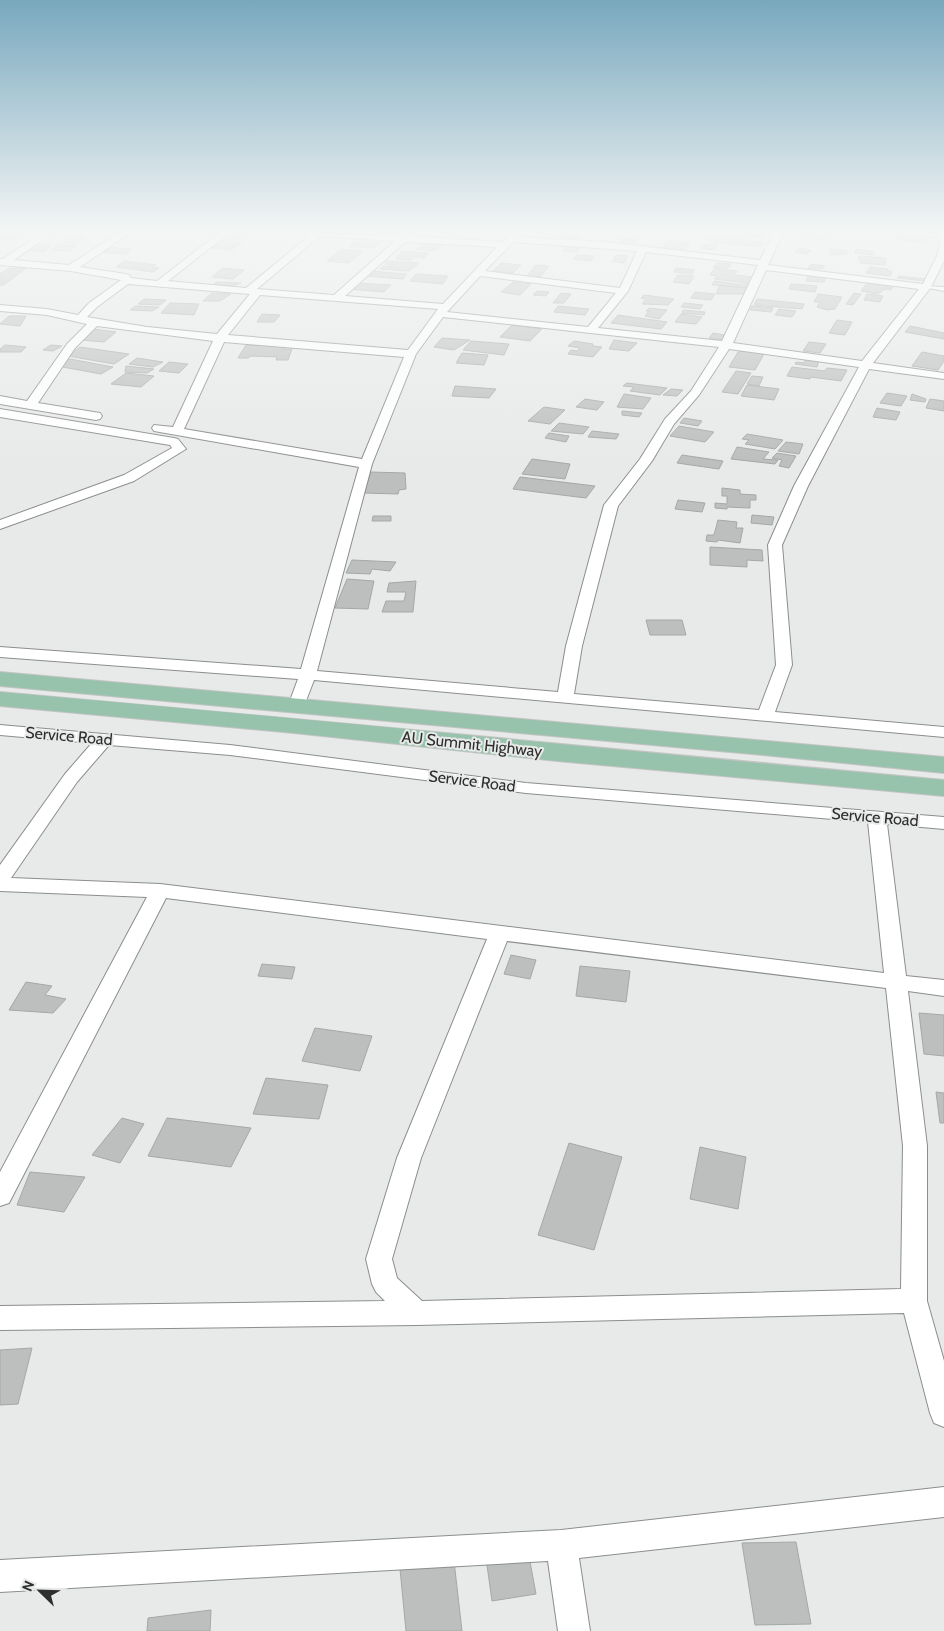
<svg xmlns="http://www.w3.org/2000/svg" width="944" height="1631" viewBox="0 0 944 1631" font-family="Cabin,sans-serif">
<style>
.building{fill:#bcbfbd;stroke:#a4a8a6}
.lines{fill:none;stroke-linecap:round;stroke-linejoin:round}
.service-casing{stroke:#8b8e8c;stroke-width:2}
.minor-casing{stroke:#8b8e8c;stroke-width:2}
.primary-casing{stroke:#c4c4c4;stroke-width:2}
.service{fill:#fff;fill-rule:evenodd}
.minor{fill:#fff;fill-rule:evenodd}
.primary{fill:#97c2ac;fill-rule:evenodd}
.labels{text-anchor:middle;dominant-baseline:central;stroke-width:4;stroke-linejoin:round;paint-order:stroke}
.street-label{font-size:16px;fill:#2d2e2d;stroke:#e7eae8}
</style>
<rect width="100%" height="100%" fill="#e7eae8"/>
<path class="building" d="M3,233h20l-11,7 -12,-1v-4z
M228,233h21l-10,6 -19,-1z
M729,233h22l15,2 -3,3 -35,-3z
M802,233h32l-1,2h-5l-2,4 -25,-3z
M564,234l15,1 -3,4 -15,-1z
M896,234l30,2v6l-30,-2z
M75,235l12,1 -11,8 -12,-1z
M712,236l53,6 -5,5 -52,-6z
M622,238l15,2 -3,5 -15,-2z
M357,239l26,1 -9,8 -25,-2z
M220,240l23,2 -12,8 -20,-2z
M667,240l23,2 -2,3 -23,-1z
M424,242l21,1 -11,8 -17,-2z
M36,244h13l-2,2h4l-7,6 -18,-2z
M665,244l23,1 -2,4 -24,-1z
M705,244l13,1 -4,5 -13,-2z
M58,245l18,1 -7,5 -18,-1z
M566,246l14,1 -3,5 -14,-1z
M108,247l23,2 -2,1h2l-5,4 -26,-2z
M798,248l13,2 -4,4 -12,-2z
M341,249l22,2 -14,12 -22,-2z
M829,249l18,1v4l-17,1z
M856,249l18,3v3l-19,-2z
M402,251l27,2 -5,5 -9,-1 -4,3 -15,-1z
M577,255l17,1 -3,5 -17,-2z
M616,255l12,1 -4,7 -12,-2z
M859,256l27,2 -1,7 -25,-2 1,-4h-3z
M125,261l31,4 -4,2 7,1 -6,4 -8,-1 -29,-4z
M387,261l32,2 -10,8 -29,-2 3,-3 8,1 2,-1 -8,-2z
M501,263l20,2 -8,8 -20,-2z
M717,263l14,1 -3,4 -15,-1z
M811,264l14,2 -3,3 -14,-1z
M536,265l13,1 -9,11 -13,-1z
M870,267l18,2 -1,2h5l-2,5 -24,-3z
M9,268h17l-22,17h-4v-11z
M223,268l21,2 -11,9 -21,-2z
M676,268l18,2 -2,4 -18,-2z
M715,268l22,3 -3,4 19,2 -4,6 -35,-4 3,-3 -7,-1z
M370,271l37,3 -4,5 -38,-3z
M416,274l32,2 -5,8 -33,-3z
M809,274l17,2 -2,6 -18,-1z
M678,275l16,1 -5,8 -16,-2z
M899,276l27,3 -1,2 -28,-3z
M714,281l24,3h12l-2,4 -36,-3z
M217,282l24,1 -8,3 -19,-2z
M513,282l18,2 -11,11 -19,-3z
M355,283l36,2 -7,7 -37,-3z
M867,283l21,2 -1,2h6l-2,3 -6,-1 -7,5 -17,-3z
M791,284l26,2 -2,6 -26,-3z
M720,285l28,3 -4,6h-28z
M537,291l12,1 -3,4 -13,-1z
M695,292l20,2 -4,6 -20,-2z
M212,293l19,1 -11,7h-17z
M561,293l10,1 -7,9h-11z
M854,293l7,1 -8,11 -7,-1z
M818,294l24,3 -7,12 -8,1 -10,-3 3,-5h-6z
M867,294l16,2 -3,6 -16,-2z
M644,295l30,4 -6,6 -26,-1 4,-5 -5,-1z
M144,299l22,1 -6,5 -22,-1z
M757,299l47,5 -2,5 -48,-4z
M170,303l29,1 -5,11 -33,-2z
M684,303l19,2 -3,4 -19,-2z
M135,306l24,1 -7,4 -22,-1z
M558,306l31,3 -4,6 -31,-3z
M752,306l21,2 -2,4 -21,-2z
M649,308l18,2 -8,9 -14,-3 4,-5h-3z
M779,309l17,2 -4,6 -17,-2z
M683,310l22,2 -1,3 -22,-2z
M262,314l18,1 -6,7h-17z
M681,314l21,3 -6,7 -21,-2z
M618,315l49,7 -6,7 -50,-6z
M9,316h17l-6,10 -20,-2z
M837,320l15,2 -7,13 -16,-2z
M512,325l30,4 -12,12 -30,-4z
M910,326l34,7v6l-39,-7z
M93,329l23,3 -12,10 -24,-2z
M713,333l11,2 -4,5 -11,-2z
M442,338l28,2 -16,10 -20,-3z
M614,340l23,3 -8,8 -20,-2z
M471,341l38,3 -5,11 -41,-5z
M574,341l19,3v2l9,1 -9,10 -25,-3 3,-4 6,1 3,-3 -12,-2z
M809,342l17,2 -6,9 -17,-2z
M5,345l21,2 -5,5h-21v-3z
M51,345l11,1 -9,5 -10,-1z
M246,345l40,1 -4,3h10l-4,11h-12l1,-3 -26,-1 -3,2h-10z
M80,347l49,7 -15,10 -46,-8z
M744,351l20,3 -9,16 -26,-3 9,-15z
M922,352l22,4v5l-6,9 -26,-4z
M462,353l26,2 -4,10 -28,-2z
M137,358l26,4 -10,5 -24,-3z
M70,359l43,8 -12,7 -44,-8z
M806,359l13,1 -2,7 -22,-3 1,-2 8,1z
M169,362l19,2 -9,9 -20,-2z
M126,366l28,3 -7,4 -22,-1z
M792,367l33,4 2,-3 20,2 -6,11 -30,-4 -1,2 -23,-3z
M736,371l15,2 -13,21 -16,-2z
M126,373l28,3 -13,11 -30,-3z
M752,376l11,1 -4,9 -12,-2z
M627,383l40,5 -7,7 -30,-4 4,-4 -11,-1z
M747,385l32,4 -5,11 -33,-4z
M455,386l41,3 -7,9 -37,-2z
M671,389l12,1 -6,6 -14,-1z
M887,393l20,3 -6,10 -21,-3z
M624,394l27,4 -8,11 -26,-2z
M912,394l14,5 -1,3 -15,-2z
M585,399l19,3 -7,8 -21,-3z
M930,399l14,2v10l-18,-3z
M544,407l21,3 -15,14 -22,-3z
M877,408l23,4 -4,8 -23,-3z
M622,411l20,2 -3,4 -17,-2z
M684,418l18,3 -4,5 -18,-3z
M559,423l30,4 -6,7 -32,-3z
M679,426l35,6 -9,10 -35,-6z
M592,431l27,3 -3,5 -28,-2z
M549,433l20,3 -3,6 -21,-4z
M747,434l36,6 -8,9 -30,-5 4,-4 -7,-1z
M786,442l17,2 -4,10 -21,-3z
M737,447l32,5 -6,7 15,1 -3,4 -44,-5z
M777,453l19,3 -7,12 -10,-2 3,-6 -10,-2z
M682,455l41,6 -4,8 -42,-6z
M532,459l38,5 -5,15 -43,-5z
M371,472l34,1 1,16 -7,1 -1,4 -34,-1z
M520,477l75,9 -9,12 -73,-9z
M722,488l18,2v4l16,1v5h-6v8l-23,-1v2l-12,-1v-5l12,1v-8h-5z
M678,500l27,3 -3,9 -27,-3z
M752,515l22,2 -2,8 -21,-2z
M373,516h18v5h-19z
M718,520l19,2 -1,6h7l-3,15 -22,-3 -1,2 -11,-1 1,-6h7z
M710,547l52,3 1,11 -16,-1v7l-37,-2z
M352,560l44,2 -6,9 -18,-2 -2,5 -24,-1z
M347,579l27,2 -6,28 -33,-1z
M416,581l-3,31h-31l4,-11h18l2,-9h-19l2,-9z
M646,620h36l4,15h-36z
M511,955l25,5 -6,19 -26,-5z
M262,964l33,3 -3,12 -34,-3z
M580,966l50,5 -4,31 -50,-6z
M26,982l26,4 -7,9 21,4 -13,14 -44,-3z
M919,1013l25,2v41l-20,-2z
M315,1028l57,8 -12,35 -58,-10z
M266,1078l62,7 -9,34 -66,-5z
M936,1092l8,1v30h-4z
M122,1118l22,6 -24,39 -28,-8z
M167,1118l84,10 -20,39 -83,-11z
M569,1143l53,14 -28,93 -56,-15z
M700,1147l46,10 -8,52 -48,-10z
M30,1172l55,5 -21,35 -47,-7z
M32,1348l-14,56 -18,1v-55z
M796,1542l15,82 -56,1 -13,-82z
M528,1551l8,43 -44,7 -6,-43z
M454,1561l8,70h-56l-6,-62z
M211,1610l-1,21h-63l1,-13z"/>
<g class="lines">
<g class="service-casing">
<path id="service" d="M924,286l20,1v4l-21,-4z"/>
</g>
<g class="minor-casing">
<path id="minor" d="M42,233h10l-38,27 55,5 50,-32h11l-50,34 46,7 3,1 2,3 26,3 62,-48h10l-61,48 78,7 63,-52 -3,-3 95,3 3,-3h6v3l92,6 9,-9h9l-2,4 88,5 154,18 14,-27h9l-15,32 155,19 14,-28 4,-19 -18,-1 -4,-3h25v28l-13,26 -58,76 71,10v6l-75,-10 -61,117 -26,59 10,120 -17,47 169,15v10l-630,-57 -10,26 -2,4h-12l-2,-4 10,-27 -298,-22v-10l301,22 58,-202 -205,-36 -2,-3 2,-3 19,2 40,-86 -116,-15 -22,22 -37,55 62,10 2,3 -2,3 -4,1 -96,-16v-8l27,5 40,-57 20,-20 -40,-9 -47,-4v-6l47,4 31,6 11,-12 32,-23 -50,-9 -71,-6v-6h3zM320,236l75,5 -61,54 -77,-6zM405,242l92,5 -54,57 -98,-8zM513,242l124,9 -17,37 -135,-17zM646,252l112,13 -36,76 -124,-13 30,-37zM766,270l153,19 -57,72 -129,-18zM480,276l136,17 -28,34 -141,-15zM128,284l122,10 -33,40 -70,-7 -60,-10 10,-10zM260,295l178,14 -30,41 -180,-15zM443,317l276,30 -28,44 -26,28 -25,40 -36,46 -38,141 -8,46 -241,-21 55,-207 44,-110zM224,342l180,15 -42,102 -178,-30zM729,349l130,18 -65,119 -26,59 8,120 -17,45 -185,-16 8,-48 36,-140 34,-45 22,-37 25,-29z
M0,409l174,29 4,1 8,10 -52,32 -134,48v-9l124,-45 48,-27 -2,-3 -170,-28z
M0,725l230,20 296,38 418,34v12l-57,-5 19,152 38,4v16l-36,-5 19,155v155l17,60v66l-10,-4 -4,-10 -26,-100 -487,12 -417,5v-24l385,-5 -9,-9 -4,-8 -6,-25 31,-101 90,-219 -321,-41 -157,305 -9,3v-34l147,-275 -147,-6v-26l65,-91 27,-31 -92,-8zM109,745l121,10 296,38 342,29 16,151 -724,-89 -149,-6 66,-96zM507,941l379,47 17,158 -2,143 -479,12 -25,-23 -5,-19 29,-101z
M944,1487v30l-365,41 11,73h-32l-10,-70 -548,31v-32l561,-30z"/>
</g>
<g class="primary-casing">
<path id="primary" d="M0,672l944,85v16l-181,-18 -763,-69z
M0,692c315,27 629,60 944,88v16l-387,-35 -263,-28 -294,-27z"/>
</g>
<use href="#service" class="service"/>
<use href="#minor" class="minor"/>
<use href="#primary" class="primary"/>
</g>
<linearGradient id="sky" x2="0" y2="1"><stop stop-color="#78a8be"/><stop offset="0.5" stop-color="#f4f6f5"/><stop offset="1" stop-color="#f4f6f5" stop-opacity="0"/></linearGradient>
<rect width="944" height="462" fill="url(#sky)"/>
<g class="labels">
<g class="street-label">
<text transform="translate(69 736) rotate(5)">Service Road</text>
<text transform="translate(472 744) rotate(6)">AU Summit Highway</text>
<text transform="translate(472 781) rotate(7)">Service Road</text>
<text transform="translate(875 817) rotate(5)">Service Road</text>
</g>
</g>
<g transform="translate(40 1591) rotate(293)" stroke="#e7eae8" stroke-width="4" paint-order="stroke">
<path d="M0-4L9 19L0 12L-9 19Z" fill="#2d2e2d"/>
<text y="-8" font-size="14" font-weight="bold" text-anchor="middle" fill="#2d2e2d">N</text>
</g>
</svg>
